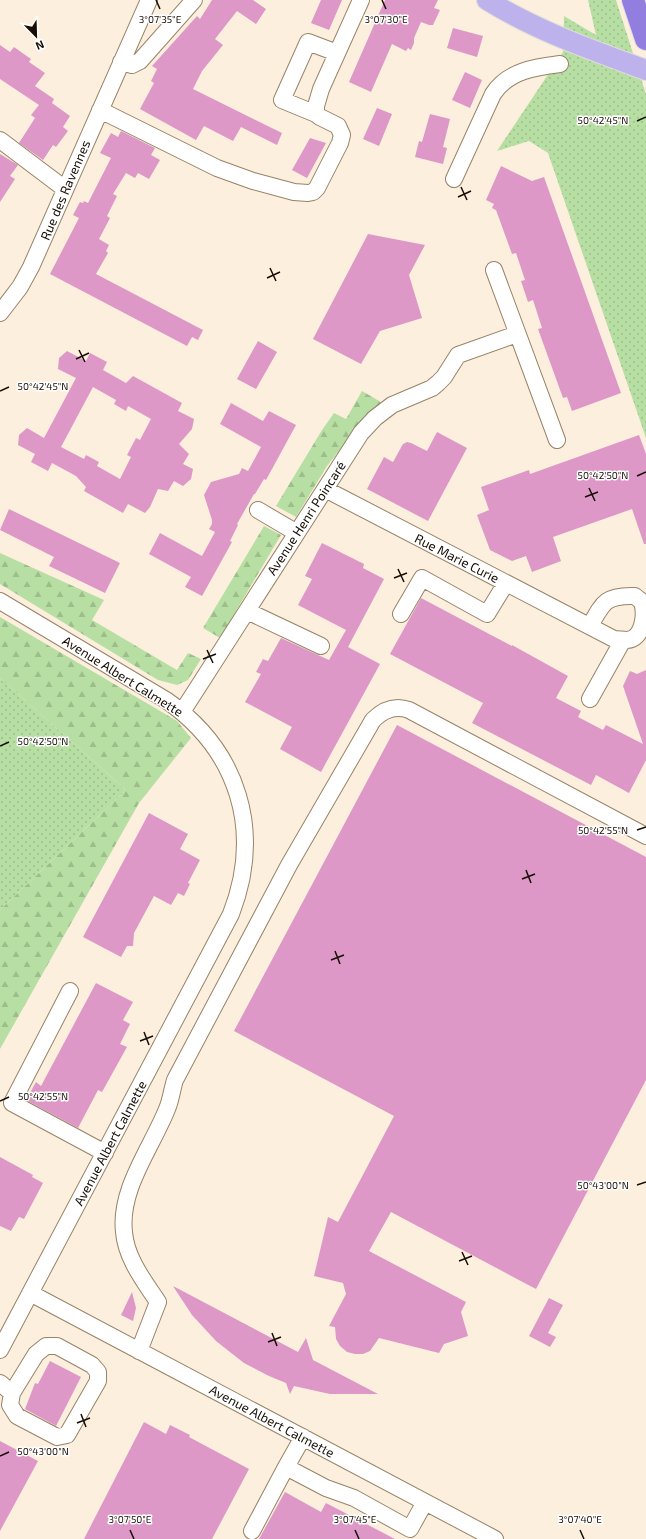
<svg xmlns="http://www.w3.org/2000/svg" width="646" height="1539" viewBox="0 0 646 1539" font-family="'Exo 2',sans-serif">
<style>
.grass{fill:url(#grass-dots)}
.forest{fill:url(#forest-firs)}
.building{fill:#dd98c7;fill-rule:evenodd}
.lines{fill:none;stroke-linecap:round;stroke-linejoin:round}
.minor-casing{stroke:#978367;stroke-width:18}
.major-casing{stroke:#dedddc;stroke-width:22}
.highway-casing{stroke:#dedddc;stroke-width:24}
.minor{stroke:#fff;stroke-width:16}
.major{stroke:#bdb2eb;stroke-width:20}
.highway{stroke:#917ede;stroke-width:22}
.ticks{fill:none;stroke:#160e05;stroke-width:1.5}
.labels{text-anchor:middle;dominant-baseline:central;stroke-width:3;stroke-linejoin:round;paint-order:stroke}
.street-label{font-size:13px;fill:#160e05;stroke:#fff}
.ticks-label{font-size:10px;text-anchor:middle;fill:#160e05;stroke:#fff;stroke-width:3;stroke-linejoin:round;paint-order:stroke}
</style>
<defs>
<pattern id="grass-dots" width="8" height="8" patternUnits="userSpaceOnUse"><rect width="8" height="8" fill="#b7dfa3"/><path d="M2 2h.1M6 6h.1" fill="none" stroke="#9dbe8b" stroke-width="1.8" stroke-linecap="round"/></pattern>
<pattern id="forest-firs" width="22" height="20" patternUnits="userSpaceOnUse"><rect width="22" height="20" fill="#b7dfa3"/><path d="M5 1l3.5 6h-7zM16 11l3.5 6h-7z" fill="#9dbe8b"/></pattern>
</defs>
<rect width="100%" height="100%" fill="#fdefdd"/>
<path class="grass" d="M588,0h28l30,94v344l-98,-285 -19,-12 -32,10 66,-99 1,-36 32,19z
M0,678l126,112 -126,120z"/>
<path class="forest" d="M362,391l19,11 -23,25 -31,39 -31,51 -20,-11 46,-76 12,-17 12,6z
M264,526l17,9 -61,103 -17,-10z
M0,553l104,47 -12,20 85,50 11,-17 13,6 -13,21 -11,5 -19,-5 -158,-96z
M0,617l167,98 10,6 14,17 -52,65 -139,246v-139l126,-120 -126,-112z"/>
<path class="building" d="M212,0h41l13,9 -10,15 -19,-13 -22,28 8,6 -21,26 -9,18 89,44 -5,12 -36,-18 -8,14 -29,-15 -8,14 -56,-31 14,-26 -3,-2 6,-12 -5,-3 45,-50 3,3z
M321,0h21l-13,30 -18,-7z
M385,0h53l-4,8 6,2 -7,15h-4l-8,-3 -7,16v5l-3,7 -3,-2 -2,3 -14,-7 -21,48 -22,-10z
M453,28l30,8 -6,21 -30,-9z
M0,45l10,7 4,-5 17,12 -2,3 16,11 -10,13 19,13 -2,4 18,13 -7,11 5,4 -12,16 -3,-2 -10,15 -24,-17 16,-25 -4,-3 8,-10 -39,-26z
M465,72l17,8 -12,28 -18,-8z
M377,108l15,6 -13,32 -16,-7z
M430,114l20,5 -7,28 4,1 -4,16 -28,-7 4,-16 3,1z
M121,131l34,17 -4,7 9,5 -11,19 -11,-6 -3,5 -9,-5 -13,21 4,2 -10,20 3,2 -11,21 10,6 -3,6 2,2 -12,21 107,56 -5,10 -6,-3 -5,9 -137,-72 29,-56 -6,-3 7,-13 3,1 1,-2 4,2 23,-45 -11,-5 11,-20 7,4z
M310,138l16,5 -19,35 -15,-8z
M0,154l18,11 -8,11 5,3 -15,23z
M501,166l31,15 12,-4 77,216 -49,18 -5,-14 -4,1 -25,-69 4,-1 -9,-28 -5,2 -7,-21 4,-1 -9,-27 -4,1 -16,-44 -4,-2 2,-4 -8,-4z
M368,234l57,11 -16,30 13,43 -42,13 -19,33 -48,-25z
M258,341l19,11 -21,37 -19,-10z
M67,351l19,10 4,-8 17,9 -4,8 23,13 7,-7 49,27 -4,8 16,8 -2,10 -13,15 10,10 -6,10 10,5 -2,10 -8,7 -9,-5 -6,10 -10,-2 -8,18 -5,6 -17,-9 -5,9 -39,-22 2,-4 -10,-11 -24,-13 -4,8 -17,-9 4,-8 -17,-9 1,-10 8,-7 17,10 32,-60 -18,-9 1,-11zM93,387l23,13 -2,4 12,7 2,-5 23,13 -11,21 -4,-2 -9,17 4,2 -11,22 -23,-13 2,-4 -13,-7 -2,4 -23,-12z
M231,403l32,18 6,-10 27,14 -30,55 -2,-1 -9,15h-1l-17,30 1,1 -8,16 2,1 -30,54 -17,-9 6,-10 -42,-23 11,-21 42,23 13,-24 -6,-3 3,-5v-4l-8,-25 7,-13 28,-8 3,-6 6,3 13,-24 -41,-23z
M437,432l30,16 -39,73 -61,-32 17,-32 9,5 10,-18 4,-2 4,1 16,8z
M639,435l7,19v90h-2l-12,-35 -79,28 8,24 -29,11 -6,-16 -14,5 -22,-11 -13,-35 12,-5 -8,-23 48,-17 1,4z
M9,509l111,54 -15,30 -56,-27 5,-9 -54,-27z
M322,543l42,21 -1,4 21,11 -36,68 32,17 -59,108 -41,-23 12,-22 -47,-25 16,-28 -5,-2 7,-13 5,2 13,-23 48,22 17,-30 -48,-25 14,-26 -7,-3z
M421,598l91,48v-1l56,31 -12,22 25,13 -3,6 25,13 3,-5 37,19 -20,-58 7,-15 7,3 9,-4v90l-17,33 -33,-18 -5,10 -119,-62 11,-20 -93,-49z
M397,725l249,132v223l-110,209 -145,-77 -22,39 97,51 -5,10 7,24 -24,8 -5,9 -60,-15 -9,13 -7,3h-8l-8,-2 -7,-6 -4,-7 -1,-12 -6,-1 17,-32 -3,-11 -29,-7 14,-59 10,5 56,-106 -160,-85z
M149,813l39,21 -8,15 20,11 -12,23 2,1 -6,12 -6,-3 -7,12 -17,-9 -20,37 -1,13h-6l-6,11 -38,-20z
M96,983l37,19 -10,18 7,4 -10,20 7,3 -25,45 -4,-2 -20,38 -52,-28 10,-18 5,4z
M0,1157l33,18 -1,2 11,6 -19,36 -5,-2 -8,14 -11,-5z
M173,1286l125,66 8,-14 7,22 65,34h-48l-36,-8 -4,8 -4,-11 -17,-7 -25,-13 -28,-22 -24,-26z
M132,1292l4,16 -3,13 -12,-6z
M549,1298l14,7 -15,28 8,4 -6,10 -21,-11z
M50,1361l31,16 -25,49 -31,-17 10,-26 3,1z
M144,1422l22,12 4,-9 20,10 -1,2 60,32 -37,70h-128z
M0,1441l38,20 -38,70z
M285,1492l36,20 5,-9 69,36h-136z"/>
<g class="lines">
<g class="minor-casing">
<path id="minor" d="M121,62l11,3 8,-4 54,-61
M100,110l117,58 36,13 41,11 14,1 5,-1 4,-4 23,-45 2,-8 -4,-9 -18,-9 -4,-3v-8l5,-17 40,-89
M316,114l-34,-14 26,-58 29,11
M0,140l65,49
M454,179l39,-85c15,-23 42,-27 67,-30
M494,270l63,170
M0,313l20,-26 11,-20 118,-267
M325,489l289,150c4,0 9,1 13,1 16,-1 19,-25 15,-38 -2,-2 -5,-4 -7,-6 -29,-1 -32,6 -45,30
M258,510l39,23
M0,601l166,99c73,51 97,131 65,214l-231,436
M247,611l74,35
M401,614l21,-36 65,36 19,-31
M590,699l33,-59
M182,712l179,-279 14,-15 17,-13 40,-17 6,-5 6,-6 14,-22 59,-21
M70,991l-58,112 93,50
M30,1293l465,246
M46,1346h11l35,19 6,7v9l-31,54 -10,2 -40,-21 -7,-11 2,-12 24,-39z
M139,1351l19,-49c-14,-21 -32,-44 -34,-70 -5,-43 28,-85 43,-123 4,-9 5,-20 8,-29l114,-215 84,-145c10,-10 22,-15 36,-10l237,126
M0,1383l12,10
M303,1437l-17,30 40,21 28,10 56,31 15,-27
M252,1531l34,-64"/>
</g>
<g class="major-casing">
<path id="major" d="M487,0c50,31 105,50 159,70"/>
</g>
<g class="highway-casing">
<path id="highway" d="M633,0l13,39"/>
</g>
<use href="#minor" class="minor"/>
<use href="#major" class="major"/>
<use href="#highway" class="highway"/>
</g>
<path class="ticks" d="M156,0l4,9M382,0l4,9M637,121l9,-4M461,187l6,13M458,197l13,-6M270,268l6,13M267,278l13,-6M79,350l6,12M76,359l13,-6M0,391l9,-4M637,476l9,-4M589,488l6,13M585,497l13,-5M398,569l6,13M394,578l13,-5M207,650l6,13M203,659l13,-5M0,746l9,-4M637,830l9,-3M526,870l5,13M522,879l13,-5M335,951l5,13M331,960l13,-5M144,1032l5,13M140,1041l13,-5M0,1101l9,-4M637,1185l9,-3M462,1252l6,13M459,1261l13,-5M272,1333l5,13M268,1342l13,-5M81,1414l5,13M77,1423l13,-5M0,1456l9,-4M130,1530l4,9M355,1530l4,9M580,1530l4,9"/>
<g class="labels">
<g class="street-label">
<text transform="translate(65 190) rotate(-67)">Rue des Ravennes</text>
<text transform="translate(306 518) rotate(-57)">Avenue Henri Poincaré</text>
<text transform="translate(457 558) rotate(27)">Rue Marie Curie</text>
<text transform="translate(123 676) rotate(32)">Avenue Albert Calmette</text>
<text transform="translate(110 1143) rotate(-62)">Avenue Albert Calmette</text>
<text transform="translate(272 1421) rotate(28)">Avenue Albert Calmette</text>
</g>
</g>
<g class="ticks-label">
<text x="160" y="23">3°07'35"E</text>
<text x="386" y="23">3°07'30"E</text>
<text x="603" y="124">50°42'45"N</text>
<text x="43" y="390">50°42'45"N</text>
<text x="603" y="479">50°42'50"N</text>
<text x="43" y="745">50°42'50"N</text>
<text x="603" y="834">50°42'55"N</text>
<text x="43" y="1100">50°42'55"N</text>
<text x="603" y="1189">50°43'00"N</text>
<text x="43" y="1455">50°43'00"N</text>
<text x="130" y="1523">3°07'50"E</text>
<text x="355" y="1523">3°07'45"E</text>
<text x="580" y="1523">3°07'40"E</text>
</g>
<g transform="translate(36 36) rotate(157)" stroke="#ffffff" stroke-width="3" paint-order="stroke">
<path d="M0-3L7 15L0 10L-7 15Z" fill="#160e05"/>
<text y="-6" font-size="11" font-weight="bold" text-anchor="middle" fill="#160e05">N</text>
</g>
</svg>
